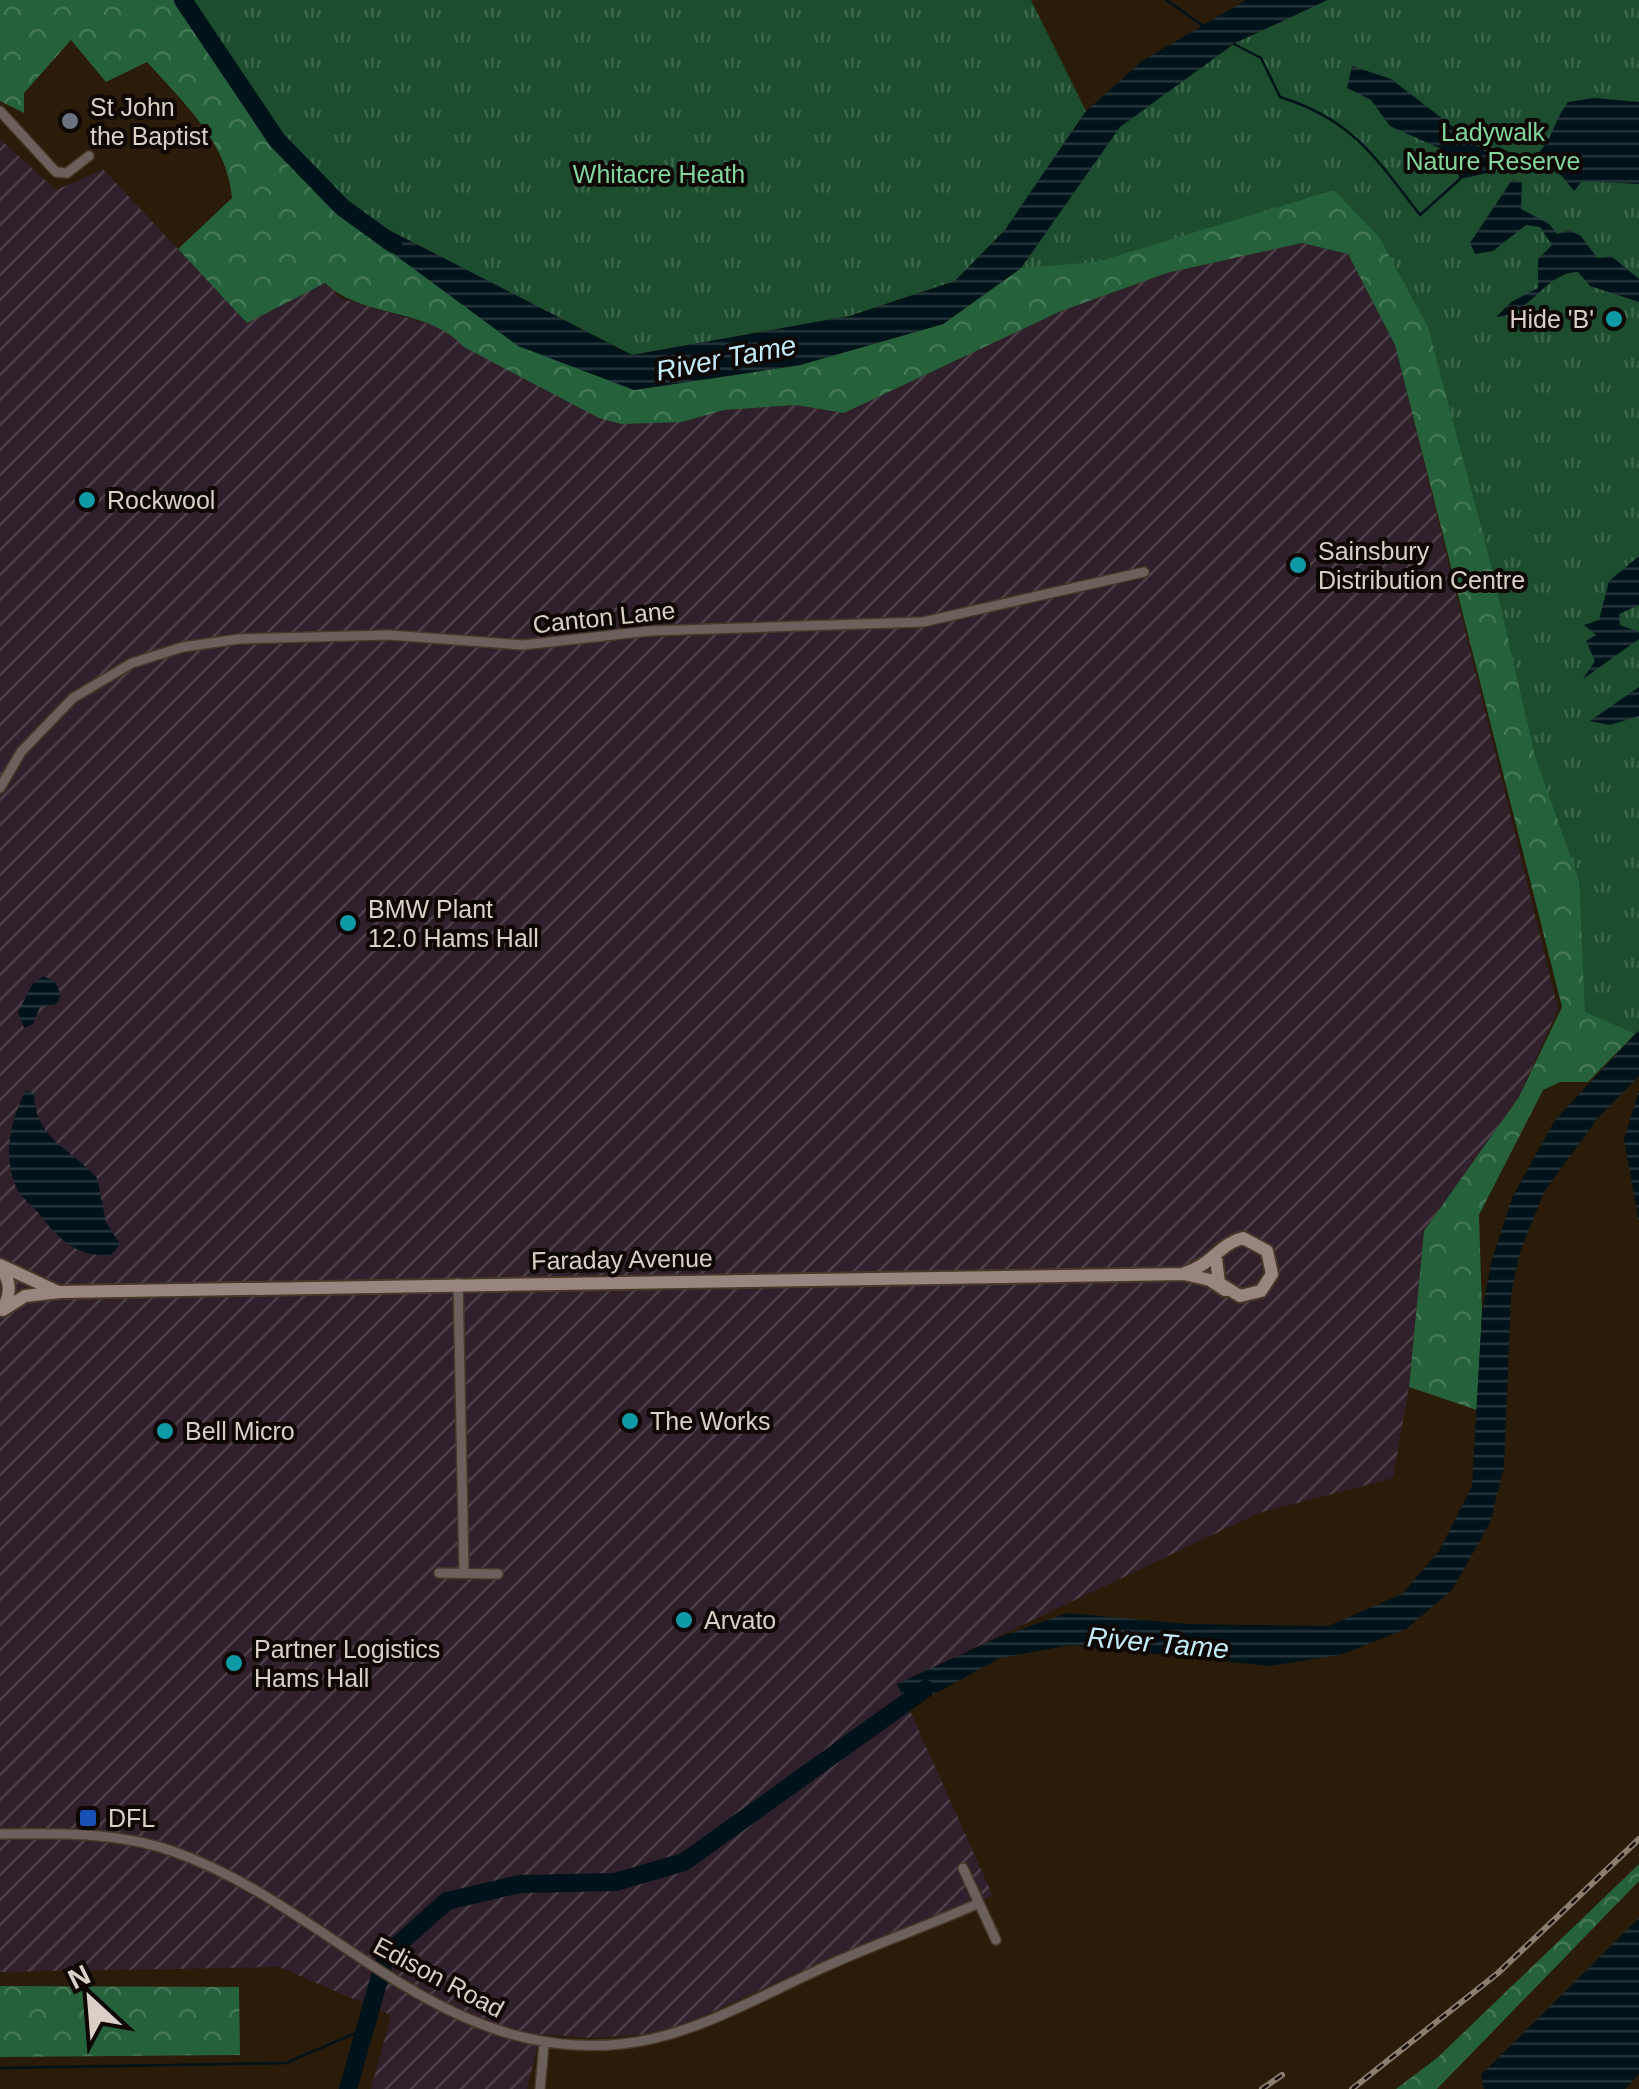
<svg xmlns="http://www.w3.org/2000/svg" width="1639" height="2089" viewBox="0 0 1639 2089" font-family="Helvetica,sans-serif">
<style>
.industrial{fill:url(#industrial-furrows)}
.forest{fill:url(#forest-crowns)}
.park{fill:url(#park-tufts)}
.water{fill:url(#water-rules)}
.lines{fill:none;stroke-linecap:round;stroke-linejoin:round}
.stream{stroke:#00121a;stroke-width:2.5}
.river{stroke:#00121a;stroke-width:18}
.street-casing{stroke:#473827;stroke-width:12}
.secondary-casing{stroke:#473827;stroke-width:16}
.street{stroke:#6c605c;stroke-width:9}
.secondary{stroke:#99857f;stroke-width:12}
.rail-casing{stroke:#8b7e6f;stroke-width:6}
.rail{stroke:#0e0703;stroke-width:2.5;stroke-dasharray:8;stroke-linecap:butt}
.worship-dot{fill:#6b7280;stroke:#0e0703;stroke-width:4}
.culture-dot{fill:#0f9aa8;stroke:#0e0703;stroke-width:4}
.transit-dot{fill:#1a4fb4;stroke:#0e0703;stroke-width:4}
.labels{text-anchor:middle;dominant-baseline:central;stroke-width:8;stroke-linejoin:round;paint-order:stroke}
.poi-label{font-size:25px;fill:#dbd0c5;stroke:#0e0703;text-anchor:start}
.park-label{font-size:25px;fill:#80d69b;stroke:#0e0703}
.street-label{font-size:25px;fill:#dbd0c5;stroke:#0e0703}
.water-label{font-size:28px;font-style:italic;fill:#c2ebfa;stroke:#0e0703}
</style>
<defs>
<pattern id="industrial-furrows" width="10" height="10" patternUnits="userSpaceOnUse" patternTransform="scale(2.5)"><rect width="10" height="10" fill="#30202b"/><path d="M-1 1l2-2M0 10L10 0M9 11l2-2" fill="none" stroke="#4d3f48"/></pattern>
<pattern id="forest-crowns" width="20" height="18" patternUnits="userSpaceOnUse" patternTransform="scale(2.5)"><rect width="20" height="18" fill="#25613b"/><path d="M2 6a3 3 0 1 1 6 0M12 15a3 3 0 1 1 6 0" fill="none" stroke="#447756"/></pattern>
<pattern id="park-tufts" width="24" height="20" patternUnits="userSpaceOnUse" patternTransform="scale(2.5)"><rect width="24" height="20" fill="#1c4d2e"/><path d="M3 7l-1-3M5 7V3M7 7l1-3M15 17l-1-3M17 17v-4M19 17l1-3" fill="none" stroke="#3c664b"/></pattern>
<pattern id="water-rules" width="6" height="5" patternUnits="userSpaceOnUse" patternTransform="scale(2.5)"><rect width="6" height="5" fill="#00121a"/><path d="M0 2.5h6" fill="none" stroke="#25333a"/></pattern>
</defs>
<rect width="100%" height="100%" fill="#2b1b09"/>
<path class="industrial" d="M0,139l56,51 47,-21 144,154 78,-41 15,16 109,32 15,17 218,75 42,-12 72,-5 48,8 217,-102 106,-38 135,-30 46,11 47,91 163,664 -39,88 -95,134 -15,156 -16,91 -134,35 -361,171 95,212 -178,69 -127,58 -42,11 -53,4 -53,-4 -13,55h-156l20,-74 -112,-48 -279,5z"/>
<path class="forest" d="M0,0h347l-107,84c36,60 76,98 128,143l-3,6 269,157 166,-25 143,-41 78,-56 165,-36 148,-42 84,62 221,778 -51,52h-28l-17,8 -64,125 3,97 -5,98 -68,-23 15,-156 95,-134 43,-90 -167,-662 -47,-91 -46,-11 -135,30 -106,38 -217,102 -48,-8 -72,5 -42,12 -61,2 -22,-6 -135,-71c-36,-40 -101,-28 -139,-64l-78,40 -69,-74 54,-51c-4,-55 -50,-97 -85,-136l-41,20 -35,-42 -47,53v20l-24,-12z
M1639,1864v17l-202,208h-41l41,-31z
M0,1986l239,1 1,68 -240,2z"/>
<path class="park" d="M183,0h848l55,111 -81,119 -50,51 -105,35 -218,39 -288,-148 -67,-70z
M1327,0h312v1030l-4,4 -50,-22 -6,-131 -44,-125 -43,-187 -64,-242 -49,-90 -45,-47 -237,72 -76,6 98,-141 116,-84z"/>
<path class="water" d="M1246,0h81l-92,43 -115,84 -99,141 -78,56 -143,41 -166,25 -116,-44 -154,-114 17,-6 251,129 218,-39 105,-35 50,-51 81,-119 56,-50z
M1352,66l39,13 96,74 5,19 -32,7 -5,-14 -12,-6 -2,-10 -51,-23 -19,-26 -24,-12z
M1595,98l44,4v82l-57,-3 -8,10 -12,-15 -29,-18c19,-15 20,-36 35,-56z
M1512,180l10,2 -1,27 28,15 8,10 12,-4 12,6 16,22 14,-2 28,23v23l-49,-16 -12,-14c-33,0 -48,44 -82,45l15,-15 27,-14v-29l14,-14 -12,-18 -14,-2 -33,26 -18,3 -5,-11z
M1639,556v49l-20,9 1,11 19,7v7l-56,40 12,-18 -9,-20 10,-6 -12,-10 15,-5 10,-39z
M1639,687v29l-29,9 -20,-4z
M44,976l11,6 6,13 -5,9 -16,3 -7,17 -9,4 -6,-16 15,-29z
M1639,1030v46l-42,43 -53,73 -24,60 -9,43 -7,172 -14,56 -38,67 -46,39 -66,26 -71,11 -198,-21 -71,13 -91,50 -12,-24 102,-47 69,-24 119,11 141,2 74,-32 37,-43 33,-65 10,-174 10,-53 20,-61 43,-78z
M26,1090l8,4c1,46 37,54 63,84l9,44 14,22 -10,12c-34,-1 -49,-14 -69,-40 -7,-9 -21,-19 -25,-29 -14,-34 -5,-67 10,-97z
M1639,1091v131l-15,-83z
M1639,1918v156l-14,15h-141l-3,-14z"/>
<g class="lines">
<path class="stream" d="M1166,0l36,25
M1234,44l27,14 19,39c72,22 96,61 140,118l40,-36
M1487,153l10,-5 22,10h14
M0,2068l286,-5 79,-34"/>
<path class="river" d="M183,0l94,140 65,67 51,37
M348,2089l38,-134 61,-54 73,-17 95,-2 69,-20 241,-173"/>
<g class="street-casing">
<path id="street" d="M0,111l56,61 11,1 22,-17
M0,788l21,-36 52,-54 59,-35 51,-16 56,-8 150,-4 134,10 126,-14 274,-9 221,-50
M458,1283l6,290
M439,1573l59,1
M0,1834c57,-1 117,-2 172,17 158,55 267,212 449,193 70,-7 135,-46 197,-74 53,-25 108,-43 161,-67
M963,1868l33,72
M540,2089l4,-45"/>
</g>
<g class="secondary-casing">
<path id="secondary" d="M0,1265l56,26
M1,1268c10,14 10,25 2,41
M1185,1273c28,-9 34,-29 58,-35l24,13 5,23 -11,17 -21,5 -21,-13 -3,-24
M3,1310l22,-14 35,-4 1124,-18 26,6 15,10"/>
</g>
<use href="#street" class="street"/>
<use href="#secondary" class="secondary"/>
<g class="rail-casing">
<path id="rail" d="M1262,2089l20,-14
M1352,2089l146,-116 141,-134"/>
</g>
<use href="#rail" class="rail"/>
</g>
<circle class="worship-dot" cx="70" cy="121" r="10"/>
<g class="culture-dot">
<circle cx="1614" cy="319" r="10"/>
<circle cx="87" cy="500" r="10"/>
<circle cx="1298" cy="565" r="10"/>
<circle cx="348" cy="923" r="10"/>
<circle cx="630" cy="1421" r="10"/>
<circle cx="165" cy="1431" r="10"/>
<circle cx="684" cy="1620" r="10"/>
<circle cx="234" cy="1663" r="10"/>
</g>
<rect class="transit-dot" x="78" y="1808" width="20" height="20" rx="5"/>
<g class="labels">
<g class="poi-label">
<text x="90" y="107">St John<tspan x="90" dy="29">the Baptist</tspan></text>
<text x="1594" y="319" text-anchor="end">Hide 'B'</text>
<text x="107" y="500">Rockwool</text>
<text x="1318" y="551">Sainsbury<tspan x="1318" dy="29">Distribution Centre</tspan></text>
<text x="368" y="909">BMW Plant<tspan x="368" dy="29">12.0 Hams Hall</tspan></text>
<text x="650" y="1421">The Works</text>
<text x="185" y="1431">Bell Micro</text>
<text x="704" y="1620">Arvato</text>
<text x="254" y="1649">Partner Logistics<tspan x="254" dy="29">Hams Hall</tspan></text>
<text x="108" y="1818">DFL</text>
</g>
<g class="park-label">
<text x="1493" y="132">Ladywalk<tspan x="1493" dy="29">Nature Reserve</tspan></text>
<text x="659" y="174">Whitacre Heath</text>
</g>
<g class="street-label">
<text transform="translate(604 617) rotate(-6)">Canton Lane</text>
<text transform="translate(622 1259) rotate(-1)">Faraday Avenue</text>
<text transform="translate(439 1977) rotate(28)">Edison Road</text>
</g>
<g class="water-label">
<text transform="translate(726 358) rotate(-11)">River Tame</text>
<text transform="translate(1158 1643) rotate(5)">River Tame</text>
</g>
</g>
<g transform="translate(90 1999) rotate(334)" stroke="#0e0703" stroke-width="8" paint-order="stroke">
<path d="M0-8L18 38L0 25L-18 38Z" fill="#dbd0c5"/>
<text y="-15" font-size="28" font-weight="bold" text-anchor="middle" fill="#dbd0c5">N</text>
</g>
</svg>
